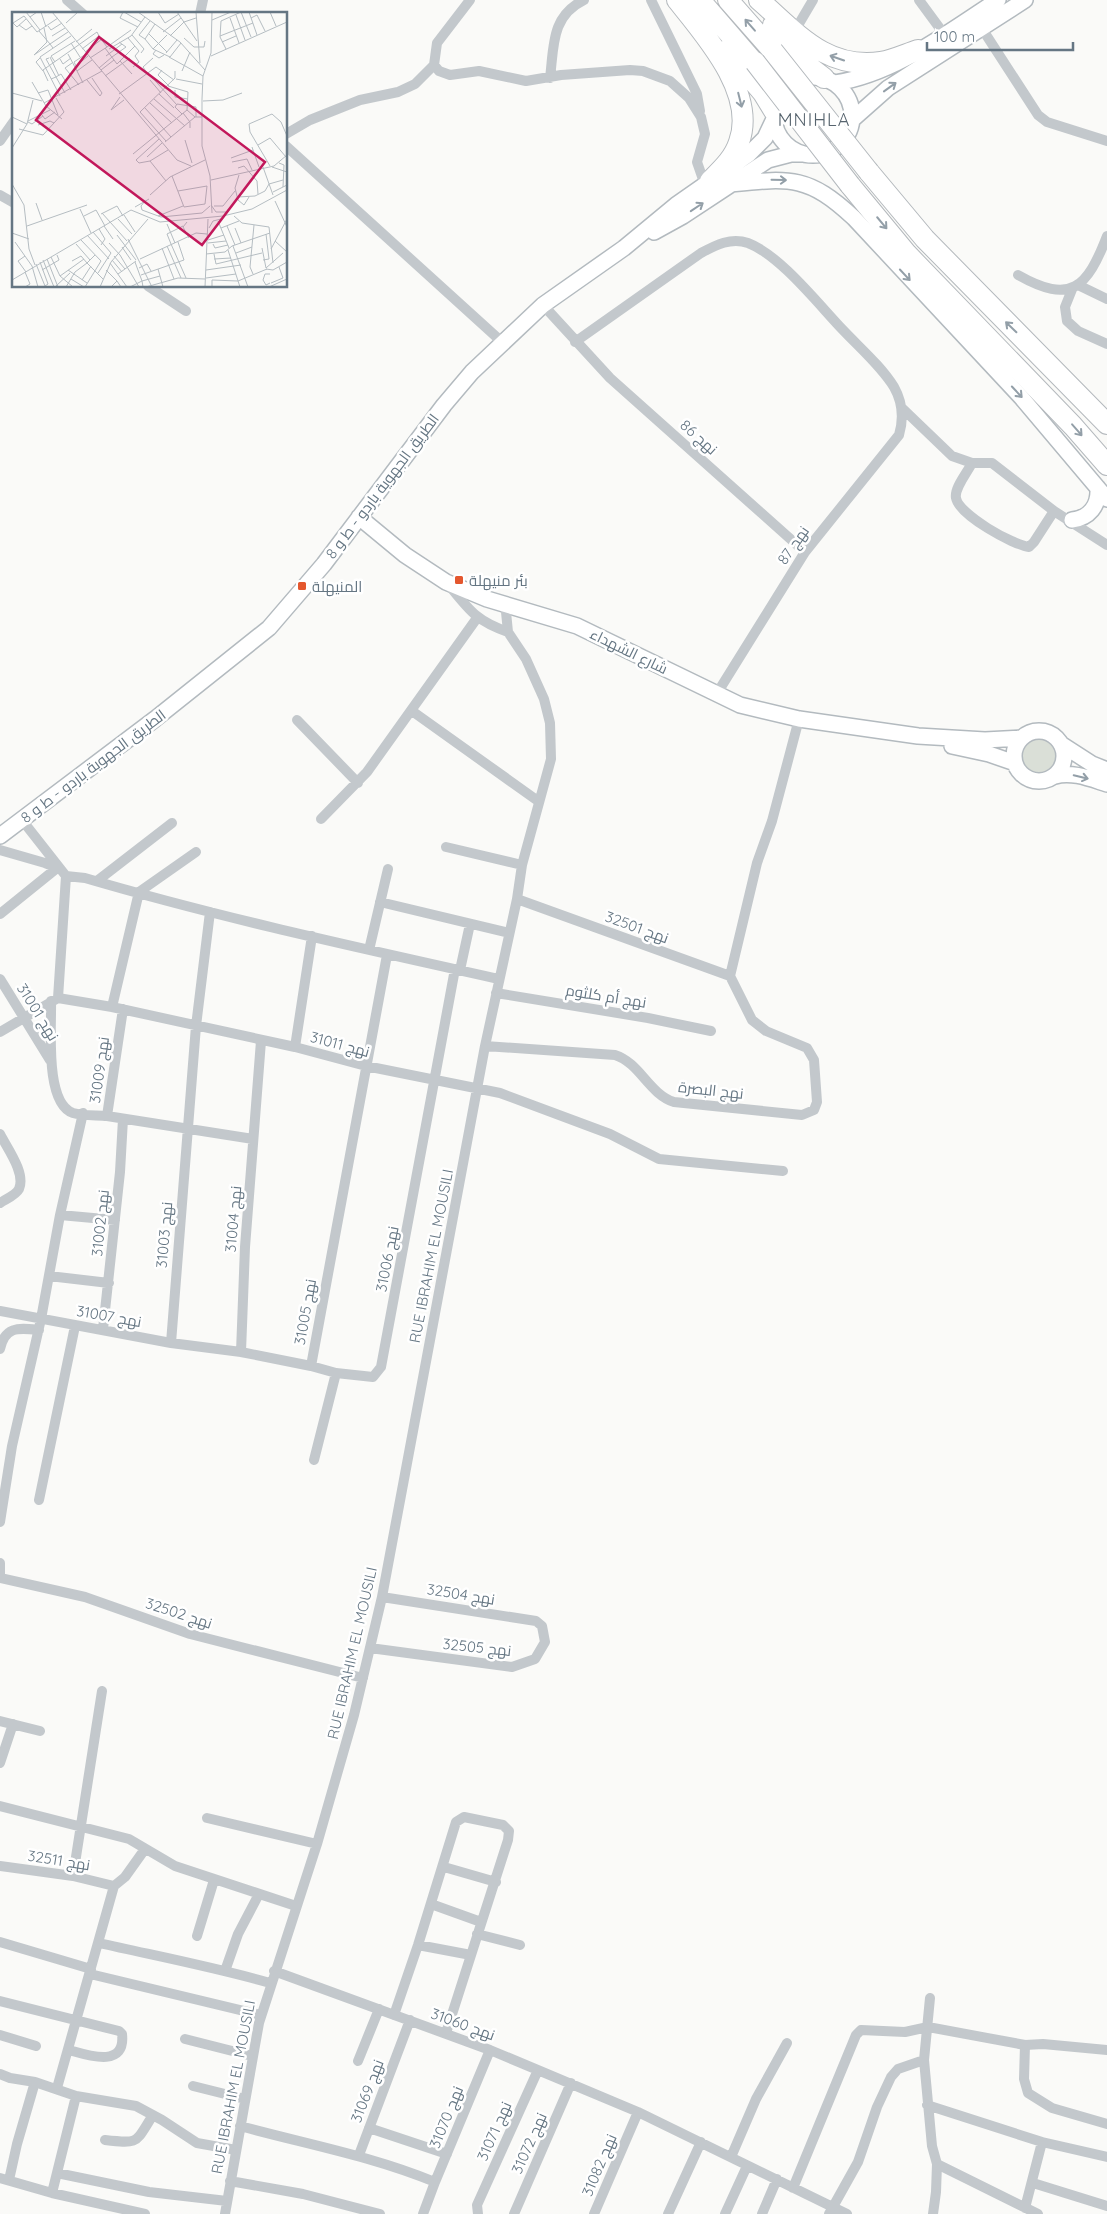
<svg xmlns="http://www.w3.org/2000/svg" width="1107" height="2214" viewBox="0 0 1107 2214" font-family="Quicksand,Cairo,sans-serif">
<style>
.green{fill:#dadfd7}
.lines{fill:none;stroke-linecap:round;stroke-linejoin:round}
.secondary-casing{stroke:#b3babf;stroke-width:18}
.highway-casing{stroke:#b4b9bd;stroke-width:22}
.street{stroke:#c3c8cc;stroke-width:10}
.secondary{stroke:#fff;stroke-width:15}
.highway{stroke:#fff;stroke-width:20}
.highway-bridge-casing{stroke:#b4b9bd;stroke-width:22;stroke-linecap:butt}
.highway-bridge{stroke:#fff;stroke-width:20}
.oneway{stroke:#939fa8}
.poi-dot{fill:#e4572e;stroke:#fff;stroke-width:2}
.labels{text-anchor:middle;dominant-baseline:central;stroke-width:5;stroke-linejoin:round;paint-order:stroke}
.street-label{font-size:15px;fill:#657683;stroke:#fff}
.poi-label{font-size:15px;fill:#657683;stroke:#fff;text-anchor:start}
.quarter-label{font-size:18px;letter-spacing:1px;fill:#57646e;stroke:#fff}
.inset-road{fill:none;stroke:#b5bdc2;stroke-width:1}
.view{fill:#c2185b;fill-opacity:0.15;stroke:#c2185b;stroke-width:2.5}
.inset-edge{fill:none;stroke:#657683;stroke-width:2.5}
</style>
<rect width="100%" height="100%" fill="#fafaf8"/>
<path class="green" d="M1022 755a18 18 0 1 1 36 0a18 18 0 1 1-36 0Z"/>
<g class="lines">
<g class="secondary-casing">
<path id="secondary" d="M774 116a39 39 0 1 1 78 0a39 39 0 1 1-78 0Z
M835,83c60,-9 113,-51 163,-83
M853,119l35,-31 137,-88
M731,184c59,-6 77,-9 123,34l167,179 86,102
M654,232l29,-16 85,-56 23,-6h11
M359,517l46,38 41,27 41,17 90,27 163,79 59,14 119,17 67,4 37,-2
M1072,520c17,-2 27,-14 26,-32
M1014 756a25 25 0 1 1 50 0a25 25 0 1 1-50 0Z
M1061,744l31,20 15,6
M952,746l37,8 26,9
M1055,776c17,-5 36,3 52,8
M0,836l155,-117 114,-91 55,-64 120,-159 28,-33 71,-67 81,-57 52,-43 73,-51 16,-16 9,-19"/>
</g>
<g class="highway-casing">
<path id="highway" d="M677,0c28,35 80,93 62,142 -5,16 -17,27 -29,39
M700,0l51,59
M728,0l45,51
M759,0c38,33 67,70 122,62 12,-2 25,-8 37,-12
M773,25l34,40 17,13
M727,50l36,43 11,18
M869,172l56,67 182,185
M850,185l57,69 166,172 34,39"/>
</g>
<path class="street" d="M67,0l16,14
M651,0l46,94 3,17
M919,0l25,34
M200,14l3,-14
M800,22l13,-22
M981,27l57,88 9,7 60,19
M434,65l5,6 11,4 29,-4 47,10 35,-6 69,-5 13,1 27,10 19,17 12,19 4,17 -8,28 8,23
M550,78c4,-32 1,-62 34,-78
M286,134l24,-14 50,-20 38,-8 17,-8 19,-19 3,-22 33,-43
M0,141l14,-20
M286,146l216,196
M0,195l14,8
M1018,275c53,30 69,13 89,-39
M1078,285l29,14
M148,286l38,25
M1073,287l-8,20 2,14 11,10 29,13
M543,305l67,73 195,174
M575,342l126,-89c15,-8 30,-16 47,-10 32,12 71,62 95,87 17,18 38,36 51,57 9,16 10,31 5,48l-94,117 -89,143
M902,408l50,48 20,7h20l62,48 53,34
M972,463c-5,10 -18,25 -16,35 3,17 57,47 73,49l5,-5 20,-31
M448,584c21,26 28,37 60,48
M412,711l126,90
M297,720l61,63
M321,819l46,-47 110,-154
M22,820l44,56 -8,122
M446,847l76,18
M0,850l45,13 15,6
M66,876l19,2c136,40 275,70 414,101
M97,881l75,-58
M517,899l213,77
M380,902l129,31
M0,914l57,-46
M369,950l19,-81
M460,970l10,-46
M0,979l50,81
M496,993l152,25 63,13
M51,1001c1,24 -7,102 22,112 10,3 24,2 34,3l16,-107
M112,1007l27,-115 57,-40
M0,1032l58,-34 54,9 183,40 71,19 134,27 110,41 49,25 124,12
M485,1046l130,9c25,8 34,39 59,47l128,13 12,-5 3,-8 -3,-42 -7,-12 -41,-17 -14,-11 -22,-44 27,-113 15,-42 27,-102
M295,1047l17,-111
M107,1116l146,23
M0,1134c7,14 26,39 19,55 -3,6 -13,10 -19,14
M60,1215l55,5
M49,1276l60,7
M0,1311l171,32 70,9 70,14 25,7 37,4 8,-10 74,-398
M103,1329l17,-157 3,-53
M171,1343l25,-317 14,-114
M0,1349c5,-23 18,-21 39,-19
M241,1352l4,-105 16,-206
M311,1366l76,-411
M314,1460l22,-87
M39,1500l36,-174
M0,1522l12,-76 29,-127 19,-104 23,-102
M0,1563v12
M0,1578l85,19 105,37 173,44
M370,1648l142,19 23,-8 10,-17 -3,-16 -6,-5 -154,-24
M0,1721l40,10
M0,1763l13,-39
M0,1806l129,33 46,27 121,40
M207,1818l110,26
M0,1866l73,10 41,10
M444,1867l52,15
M73,1876l29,-185
M431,1904l50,18
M477,1934l43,11
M197,1936l17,-56
M0,1942l91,27
M99,1943c57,13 115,24 171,40
M418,1945l53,10
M225,1971l13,-37 21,-40
M274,1971l216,79 148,62 209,102
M90,1974l171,41
M930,1998l-6,62 8,86 5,18 -1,28 -3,22
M0,2001l119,30 3,3c4,35 -35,21 -53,16
M394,2015l24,-70 38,-123 8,-5 39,8 6,6 -1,9 -62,193
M0,2035l36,11
M185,2039l67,17
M1025,2045l18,-1 64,6
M358,2061l21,-52
M0,2074l10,4 25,4
M193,2086l52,13
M57,2088l57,-202 11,-9 20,-28
M927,2105l115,37 -17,66
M240,2126c66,18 132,30 195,56l55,-132
M369,2128l78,26
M105,2140c35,4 30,3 48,-25
M1042,2142l65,15
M359,2155l51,-135
M731,2157l25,-58 31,-56
M937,2164l101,50
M57,2173l92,19 78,9
M0,2178l52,15 93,21
M9,2180l8,-36 18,-62 41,14 60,10 26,14 35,23 39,7
M230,2181l73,13 77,20
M1033,2183l74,23
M793,2188l63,-153 5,-5 44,2 23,-5 97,18 -1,34 4,14 24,15 55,16
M52,2193l24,-97
M225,2214l34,-191 58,-179 37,-129 28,-118 103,-551 32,-147 5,-34 29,-106 -1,-36 -6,-24 -18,-40 -18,-27 -2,-20 3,-7
M423,2214l12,-32
M478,2214l-1,-9 61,-135
M514,2214l57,-131
M594,2214l44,-102
M668,2214l33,-72
M725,2214l22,-48
M762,2214l15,-35
M829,2214l29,-52 19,-55 14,-30 7,-8 26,-9"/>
<use href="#secondary" class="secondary"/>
<use href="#highway" class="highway"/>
<g class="highway-bridge-casing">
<path id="highway-bridge" d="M773,51l96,121
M755,62l95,123"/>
</g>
<use href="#highway-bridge" class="highway-bridge"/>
</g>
<defs><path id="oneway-shaft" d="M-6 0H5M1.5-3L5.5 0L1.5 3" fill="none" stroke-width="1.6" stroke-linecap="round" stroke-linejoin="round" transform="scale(1.25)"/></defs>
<g class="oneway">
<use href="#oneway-shaft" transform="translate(750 25) rotate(-131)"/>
<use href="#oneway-shaft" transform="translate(837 58) rotate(-161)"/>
<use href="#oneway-shaft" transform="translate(890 87) rotate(-36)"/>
<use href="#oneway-shaft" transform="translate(740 100) rotate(76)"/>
<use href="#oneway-shaft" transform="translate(779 180) rotate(1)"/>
<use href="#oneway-shaft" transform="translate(697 207) rotate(-34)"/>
<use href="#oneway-shaft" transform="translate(882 223) rotate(50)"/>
<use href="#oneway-shaft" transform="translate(905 275) rotate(47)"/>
<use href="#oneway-shaft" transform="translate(1011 327) rotate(-136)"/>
<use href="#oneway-shaft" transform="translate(1017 392) rotate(47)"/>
<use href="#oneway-shaft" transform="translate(1077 430) rotate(49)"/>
<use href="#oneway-shaft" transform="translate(1081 777) rotate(13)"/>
</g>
<g class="poi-dot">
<rect x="454" y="575" width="10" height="10" rx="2.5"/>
<rect x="297" y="581" width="10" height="10" rx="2.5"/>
</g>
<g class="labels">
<g class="street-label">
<text transform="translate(699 437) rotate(42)">نهج 86</text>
<text transform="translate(382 486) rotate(-53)">الطريق الجهوية باردو - ط و 8</text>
<text transform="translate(793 545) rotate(-55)">نهج 87</text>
<text transform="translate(629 651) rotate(26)">شارع الشهداء</text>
<text transform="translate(93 766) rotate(-37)">الطريق الجهوية باردو - ط و 8</text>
<text transform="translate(637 927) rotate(20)">نهج 32501</text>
<text transform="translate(606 996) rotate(9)">نهج أم كلثوم</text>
<text transform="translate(38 1012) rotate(58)">نهج 31001</text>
<text transform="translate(340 1044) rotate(15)">نهج 31011</text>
<text transform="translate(99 1070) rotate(-82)">نهج 31009</text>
<text transform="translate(711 1090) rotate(6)">نهج البصرة</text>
<text transform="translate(233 1219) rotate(-85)">نهج 31004</text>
<text transform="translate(100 1223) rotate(-84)">نهج 31002</text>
<text transform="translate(164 1235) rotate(-85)">نهج 31003</text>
<text transform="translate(431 1256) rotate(-79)">RUE IBRAHIM EL MOUSILI</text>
<text transform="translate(387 1259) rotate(-79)">نهج 31006</text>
<text transform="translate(305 1312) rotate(-80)">نهج 31005</text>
<text transform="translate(109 1316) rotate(10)">نهج 31007</text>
<text transform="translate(461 1594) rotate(9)">نهج 32504</text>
<text transform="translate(179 1613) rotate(18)">نهج 32502</text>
<text transform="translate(477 1647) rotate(6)">نهج 32505</text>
<text transform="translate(352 1653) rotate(-77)">RUE IBRAHIM EL MOUSILI</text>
<text transform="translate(59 1860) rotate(9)">نهج 32511</text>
<text transform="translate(463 2024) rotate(20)">نهج 31060</text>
<text transform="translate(233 2087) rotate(-79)">RUE IBRAHIM EL MOUSILI</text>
<text transform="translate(367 2091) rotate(-69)">نهج 31069</text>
<text transform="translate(446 2117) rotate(-68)">نهج 31070</text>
<text transform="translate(494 2131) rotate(-66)">نهج 31071</text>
<text transform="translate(529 2143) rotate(-66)">نهج 31072</text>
<text transform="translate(599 2165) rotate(-67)">نهج 31082</text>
</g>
<g class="poi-label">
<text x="469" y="580">بئر منيهلة</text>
<text x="312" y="586">المنيهلة</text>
</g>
<g class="quarter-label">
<text x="814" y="119">MNIHLA</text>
</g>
</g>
<g transform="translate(12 12)">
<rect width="275" height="275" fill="#fafaf8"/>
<path class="inset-road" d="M14,0l4,5 7,-5M29,0l5,15M40,0l125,148 14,6M111,0l-3,6 18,9M112,0l17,10M126,0l42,30 25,28M146,0l7,11 14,-9M165,0l20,29M184,0l4,51M200,0l-1,41 -8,23 -1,23v47l8,30 2,37M237,0l8,23M258,0l6,14M224,3l9,25M18,5l10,13M218,6l9,25M239,6l6,-3 8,16M14,7l-9,8 -4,-4 11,-7 13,16 21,-14M200,8l19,-8M54,11l12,-11M143,12l-10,15 8,10 17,8 11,-14M7,13l7,5 6,-4M36,14l3,4 11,-7M27,19l11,13 18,-12M151,20l18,-14M137,22l18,18M120,23l12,14 -3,4M40,24l13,-8M158,24l14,-14 12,-4M208,24l33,-13M116,26l11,13 -4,5 4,6 -6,5M172,26l10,9h10l1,-6M133,27l-6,-4 11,-14M64,30l16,-13M210,30l14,-6M59,31l9,14M95,35l24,-17M93,36l12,16M70,37l17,-13 -2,-4M97,37l22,-13 14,-19M141,37l14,-14M214,37l-6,-12 1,-16 20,-9 10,25M144,38l-3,4 6,4 5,-3M73,40l17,-13M154,41l11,-13M56,42l9,17M74,42l-12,8 2,4 12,-10M22,43l13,-13 -3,-14M22,43l16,-11 3,4M94,44l16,-12M199,44l76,-34M38,45l9,19M100,45l14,-10 -7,-5M157,45l34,19M28,46l-4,4 7,9M37,46l-3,1 10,18 -5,2M78,46l17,-11 -6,-8M48,47l3,5 8,-6M108,49l12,13M43,50l-4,-6 24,-15M60,51l-7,5 14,17M105,52l18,-18M87,56l13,-11M89,58l13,-10M150,58l-4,5 11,11M170,59l8,-19M135,61l-4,-6 10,-9M136,61l29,32M93,64l25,-18M164,67l26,5M75,68l13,16 2,-3 -10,-15M138,68l11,13M36,69l-5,-11 54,-38M20,70l14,24 16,13M71,71l-6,-12 15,-11M163,78v7l13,2M0,81l30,8M26,81l10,-3 10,25M53,81l-9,-16 5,-3 10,16M107,82l37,-27 18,13M147,82l15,14M48,84l-20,-39 31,-21M108,85l-9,13 13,-10M142,87l31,27M191,89l20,-1 19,-7M32,91l58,-32M138,91l22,20M133,96l26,29M175,98l8,7h7M171,101l7,9v6M170,102l-7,-7 2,-3 19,3v10M30,103l3,4 10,-7M0,105l15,7M16,109l22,-11M16,110l4,2 11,-8M26,113l12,-4 4,2 10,-11 -8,-14M7,117l24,6 11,-12M147,127l-23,21 3,3 11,-2 16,20M173,128l7,23M154,129l-26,-29 35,-34v-7M153,130l30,-25M246,133l12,-7 16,19M240,135l7,20M0,136l15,-24 6,-24M121,142l54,-44 1,-18 -20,-6M135,145l15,-14M219,146l22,-8M138,149l18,-11M220,150l15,-3 5,11M267,151l5,2 -1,22M258,154l-20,-34 -1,-8 23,-10 9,8 6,14M251,155l10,28M260,155l15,5M226,156l6,-2 13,15 1,13M227,163l-4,13 3,12 6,5 5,-8M160,164l12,31 21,-3 2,-18M199,168l63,-14 13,-11M0,172l12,21 5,44 6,16M166,179l29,-5M261,180l14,-7M138,183l20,-18 35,-17M226,185l17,-1 10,-5 4,-7 14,-4M133,189l-4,5 1,4 19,7 41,-4 8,-7M263,189l12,26M24,191l6,17M199,193l5,7h11M202,194h9l12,-15M123,195l14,-8M68,197l11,24M119,198l29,12 63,-6 29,-7 35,-19M90,201l25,28M89,202l16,-8 6,10M112,203l11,17M72,204l12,-6 9,16M146,204l25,-10M222,204l8,7 27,4 4,36M106,207l14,15M206,209l11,27M175,210l-4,5 6,11M155,212l8,19M15,214l60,-21M92,214l9,13M215,214l8,19M197,216l4,-7 8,-2M209,216l18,-7M223,216l6,15M87,217l6,10 -4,6M81,220l18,21 -13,20M0,221l17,6M75,223l22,24M105,223l19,25M116,227l23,46M69,228l20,21 -16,26M196,228l16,-5M263,229l12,11M3,230l17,24 6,21M97,231l11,12 19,32M196,231l18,-2M64,232l14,16M159,232l15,34M159,232l-4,-10 16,-8M201,232l2,4 13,-3M155,234l14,32M221,234l15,41M110,235l9,13M150,236l12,31M250,236l4,20M259,237l16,-30M216,238l12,37M224,241l16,-6M194,242l19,-2 7,-6 38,-13M202,242l2,10 46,-11M13,244l-7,5 8,11M102,244l11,13M39,245l9,19 13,11M35,247l11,28M128,247l56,-26 11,1M202,247l17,-1M31,248l11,27M100,248l10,12M251,248l6,-1 -3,-25M60,249l9,-5 6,7 8,-8M123,250l7,19 18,-5M98,251l17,24M24,252l9,22 3,-2 -8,-22M127,256l8,-4 4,7M254,256l17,-15M146,257l5,18M254,257l7,1 14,-8M30,258l17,-10 -2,-5M56,258l19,13M94,258l11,11M194,258l35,-5M106,262l18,-13M241,262l-3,-7 4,-42M258,262h-5l-2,6 3,5 4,-2M129,263l43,-15 -6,-18M48,264l24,-17M194,266l30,-4M59,267l13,8M0,268l119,-70M70,268l9,-14M259,271l12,-5 -4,-11M44,274l14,-13M13,275l5,-3 -5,-12M54,275l9,-15 12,-9 16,16M88,275l11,-25 37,-43M99,275l6,-6 4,6M118,275l12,-6 1,6M134,275l32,-9 27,1M193,275l3,-68M200,275v-7l26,1 29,-12M257,275l18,-8"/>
<path class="view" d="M87,25l166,125 -63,83 -166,-125z"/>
<rect width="275" height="275" class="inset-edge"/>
</g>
<path d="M927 42v8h146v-8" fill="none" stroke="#657683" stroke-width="2.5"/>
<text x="934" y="42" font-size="15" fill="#657683" stroke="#ffffff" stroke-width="4" paint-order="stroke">100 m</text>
</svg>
